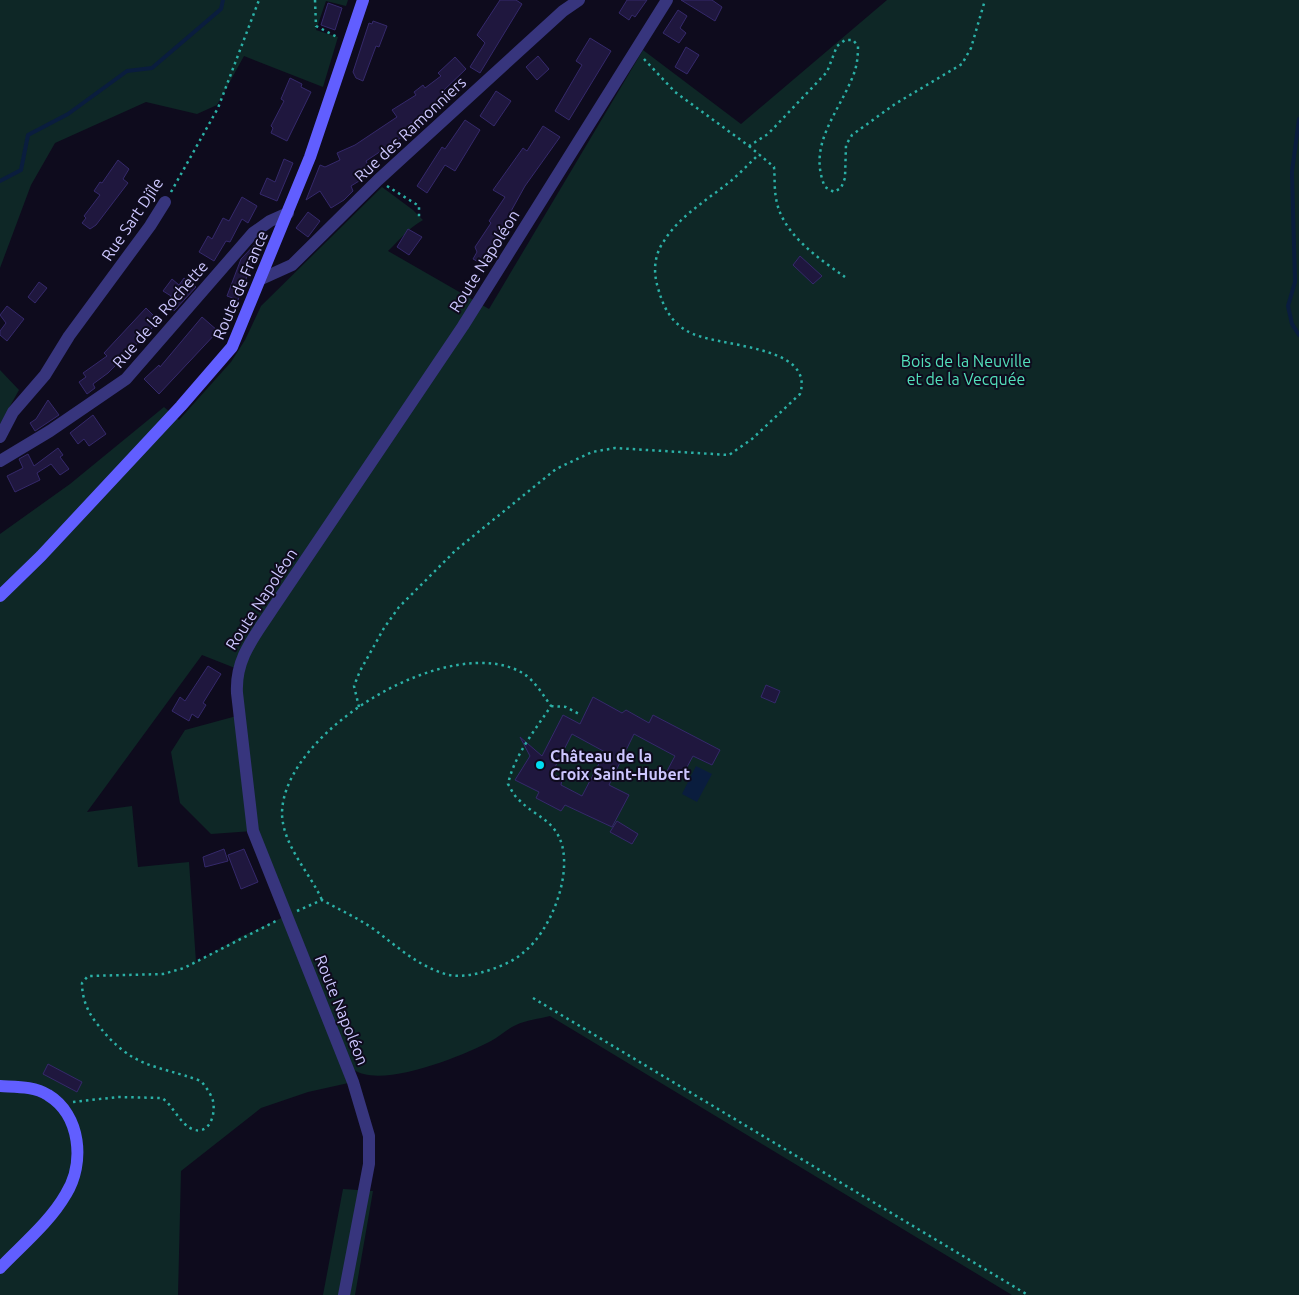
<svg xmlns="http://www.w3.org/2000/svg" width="1299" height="1295" viewBox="0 0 1299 1295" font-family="Ubuntu,sans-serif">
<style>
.green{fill:#0e2726;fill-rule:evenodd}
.water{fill:#0a1d3e}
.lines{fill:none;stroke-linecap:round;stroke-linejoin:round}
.stream{stroke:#0a1d3e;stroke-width:4}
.building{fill:#1f173e;stroke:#35296b;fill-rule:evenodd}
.path{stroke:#2bb0a6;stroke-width:2.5;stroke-dasharray:2.5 4;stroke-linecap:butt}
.street{stroke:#37357d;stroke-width:12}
.secondary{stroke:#615eff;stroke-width:12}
.poi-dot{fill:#00ddf2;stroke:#0e0b1d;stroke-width:2}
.labels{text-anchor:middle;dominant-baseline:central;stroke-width:4;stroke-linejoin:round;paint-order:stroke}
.street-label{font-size:16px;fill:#cdc7ff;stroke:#0e0b1d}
.park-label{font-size:16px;fill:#53e0bb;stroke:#0e0b1d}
.poi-label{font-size:16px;font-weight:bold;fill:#cdc7ff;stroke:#0e0b1d;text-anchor:start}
</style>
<rect width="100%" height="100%" fill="#0e0b1d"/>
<path class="green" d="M0,0h348l-2,6 -20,-5 -10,29 22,7 -15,50 -79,-31 -27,49 -20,9 -51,-12 -91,41 -24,42 -31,83z
M887,0h412v1295h-287l-462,-279c-11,3 -24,4 -34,9 -9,4 -17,12 -25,16 -28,15 -112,49 -138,28v13l-45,10 -47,16 -80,63 -3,124h-178v-761l70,-50 94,-77 15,13 52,-58 14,-22 16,-34 121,-119 31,23 10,10c-16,9 -22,19 -35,31l101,58 154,-259 98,74zM202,655l38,15 4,44 -59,16 -14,22 9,51 31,31 42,-3 33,85 -46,21 -44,25 -7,-100 -51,5 -6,-61 -45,6z
M0,370l19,20 -19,34z
M343,1189l30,2 -18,104h-32z"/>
<path class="water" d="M696,766l16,8 -15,28 -15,-8z"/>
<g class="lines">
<path class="stream" d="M1299,119l-7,53 3,110 -7,24 4,18 7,11
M0,181l21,-11 7,-35 40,-21 59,-43 25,-3 69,-59 2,-9"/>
</g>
<path class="building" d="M500,0h16l6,4 -42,69 -10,-6 15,-24 -8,-8z
M627,0h20l-12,17 -3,-2 -3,5 -10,-7z
M681,0h31l10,7 -7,14z
M328,3l14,5 -7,22 -14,-5z
M678,10l9,6 -7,12 6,5 -7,10 -16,-10z
M373,21l14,5 -8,21 -3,-1 -13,35 -7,-3 -3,-6 16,-49 3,1z
M590,38l21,13 -42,69 -14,-9 27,-46 -6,-4z
M686,47l13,8 -12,19 -12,-7z
M538,56l11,13 -12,11 -11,-13z
M455,57l11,12 -25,24 4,4 -37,28 3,6 -45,30 6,12 -21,13 2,5 -9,9 -13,8 -11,-17 -14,9 14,-35 5,2 15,-7 -3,-7 18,-8 42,-28 -5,-7 24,-15 -2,-3 9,-7 2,3 16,-12 -3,-3z
M290,78l12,6 -1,3 10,5 -24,49 -16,-8 2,-5 -2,-2 13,-25 -3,-2z
M496,91l15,10 -17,25 -14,-10z
M465,120l15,10 -25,41 -10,-6 -18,28 -10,-7 25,-39 3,2z
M543,126l17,11 -35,49 -15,27 5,3 -31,49 -11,-6 4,-7 -2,-5 16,-24 -2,-2 16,-24 -12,-7 30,-42 4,3z
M284,159l9,4 -16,38 -17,-7 7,-16 8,4z
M118,160l11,9 -6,10 5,4 -32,42 -6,4 -8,-6 4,-5 -2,-2 16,-21 -6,-4 6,-9 2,1z
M242,197l15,9 -9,17 -6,-4 -12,23 -4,-1 -12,20 -15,-9 9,-16 4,3 11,-21 6,3z
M308,212l12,9 -12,16 -12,-9z
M408,229l14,8 -13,18 -12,-8z
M262,237l-24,63 -11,-4 14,-37z
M800,256l22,20 -9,8 -20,-19z
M184,278l12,9 -22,24 -8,-6 5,-9 -8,-5 9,-12 7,6z
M39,282l8,6 -12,15 -7,-6z
M7,306l17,13 -17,22 -7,-6v-4l6,-8 -6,-8z
M146,308l13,13 -51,52 -15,11 2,4 -8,6 -8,-12 7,-5 -3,-4 24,-17 -3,-3z
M202,317l16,14 -59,63 -15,-15 15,-14 1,2z
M48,400l11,15 -24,16 -5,-8 6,-4z
M93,415l13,19 -17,12 -5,-7 -6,5 -8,-11z
M58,448l5,7 -3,2 9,12 -9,6 -9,-11 -14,9 3,7 -25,12 -8,-16 16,-8 -4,-9 9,-5 6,12z
M208,666l13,8 -18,29 3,2 -8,13 -6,-4 -3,7 -17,-10 8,-14 5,4z
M766,685l14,6 -5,12 -14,-6z
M593,697l29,16 4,-3 23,13 4,-8 67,35 -8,15 -19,-9 -12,22 -14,-7 8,-15 -41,-22 -25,51 20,10 -17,32 -47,-22 -4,6 -25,-13 3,-6 -24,-12 15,-24 -10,-19 22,19 21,-41 17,9zM572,734l33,18 -23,44 -21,-11 1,-6 -10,-6z
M617,821l21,13 -6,10 -22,-12z
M224,849l4,12 -23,6 -2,-10z
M244,849l14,33 -17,7 -13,-34z
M48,1064l34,18 -5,10 -34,-18z"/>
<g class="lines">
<path class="path" d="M315,0l1,26 21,11
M644,59l31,33 74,54 19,-12 59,-62 10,-26 8,-6h8l5,6c0,11 -1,20 -5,30 -15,38 -46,69 -28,111l9,5 7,-4 4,-10 1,-33 6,-10 43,-31 67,-40 9,-16 14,-48
M749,146l25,21c1,10 0,20 2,31 5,35 42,60 69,79
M387,186l32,20v14
M171,192l47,-84 41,-108
M551,706l15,1 13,7
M359,707l-5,-21 6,-15 24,-43 15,-21 57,-57 100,-81 36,-17 23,-4 114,7 23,-16 48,-45c16,-51 -86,-46 -113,-63 -17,-10 -24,-25 -29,-43 -5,-16 -4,-33 6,-47 16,-26 45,-42 68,-61 9,-8 18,-17 27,-26
M297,911l25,-11c18,10 36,18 53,30 24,18 44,37 74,45 11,2 24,0 34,-3 14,-4 30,-10 41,-20 26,-21 47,-73 38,-107 -7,-25 -26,-28 -43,-45 -5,-4 -8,-11 -11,-16 6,-28 27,-54 43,-78 -8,-11 -16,-25 -27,-32 -70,-45 -242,56 -242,140 1,32 28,59 40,86
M533,998l495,297
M73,1102l45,-5 44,1c11,7 17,25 30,31 17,7 24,-14 21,-28 -2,-7 -7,-14 -12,-20 -47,-17 -68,-12 -103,-56 -10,-12 -16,-26 -16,-42l6,-7 75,-2 21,-6 92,-47"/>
<path class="street" d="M261,279l31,-14 86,-85 185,-169 16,-11
M0,437l13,-25 32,-37 24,-39 81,-110 15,-24
M0,461l50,-30 76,-52 127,-146 17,-12 18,-8
M344,1295l25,-131v-28l-16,-54 -100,-251 -16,-138c-2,-35 18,-57 36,-85l190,-282 204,-326"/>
<path class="secondary" d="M0,596l41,-40 140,-150 51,-59 78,-190 53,-157
M0,1086c16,1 34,0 48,9 33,20 37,68 18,99 -16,28 -44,51 -66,74"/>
</g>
<circle class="poi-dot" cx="540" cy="765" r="5"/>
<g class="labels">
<g class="street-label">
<text transform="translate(410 129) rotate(-43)">Rue des Ramonniers</text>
<text transform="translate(132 219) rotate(-56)">Rue Sart Djîle</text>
<text transform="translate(484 261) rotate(-58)">Route Napoléon</text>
<text transform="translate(240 285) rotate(-67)">Route de France</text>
<text transform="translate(160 314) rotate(-49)">Rue de la Rochette</text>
<text transform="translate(261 599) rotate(-57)">Route Napoléon</text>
<text transform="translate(342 1010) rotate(68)">Route Napoléon</text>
</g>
<g class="park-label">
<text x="966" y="361">Bois de la Neuville<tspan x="966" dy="18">et de la Vecquée</tspan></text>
</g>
<g class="poi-label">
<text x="550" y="756">Château de la<tspan x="550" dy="18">Croix Saint-Hubert</tspan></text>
</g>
</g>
</svg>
